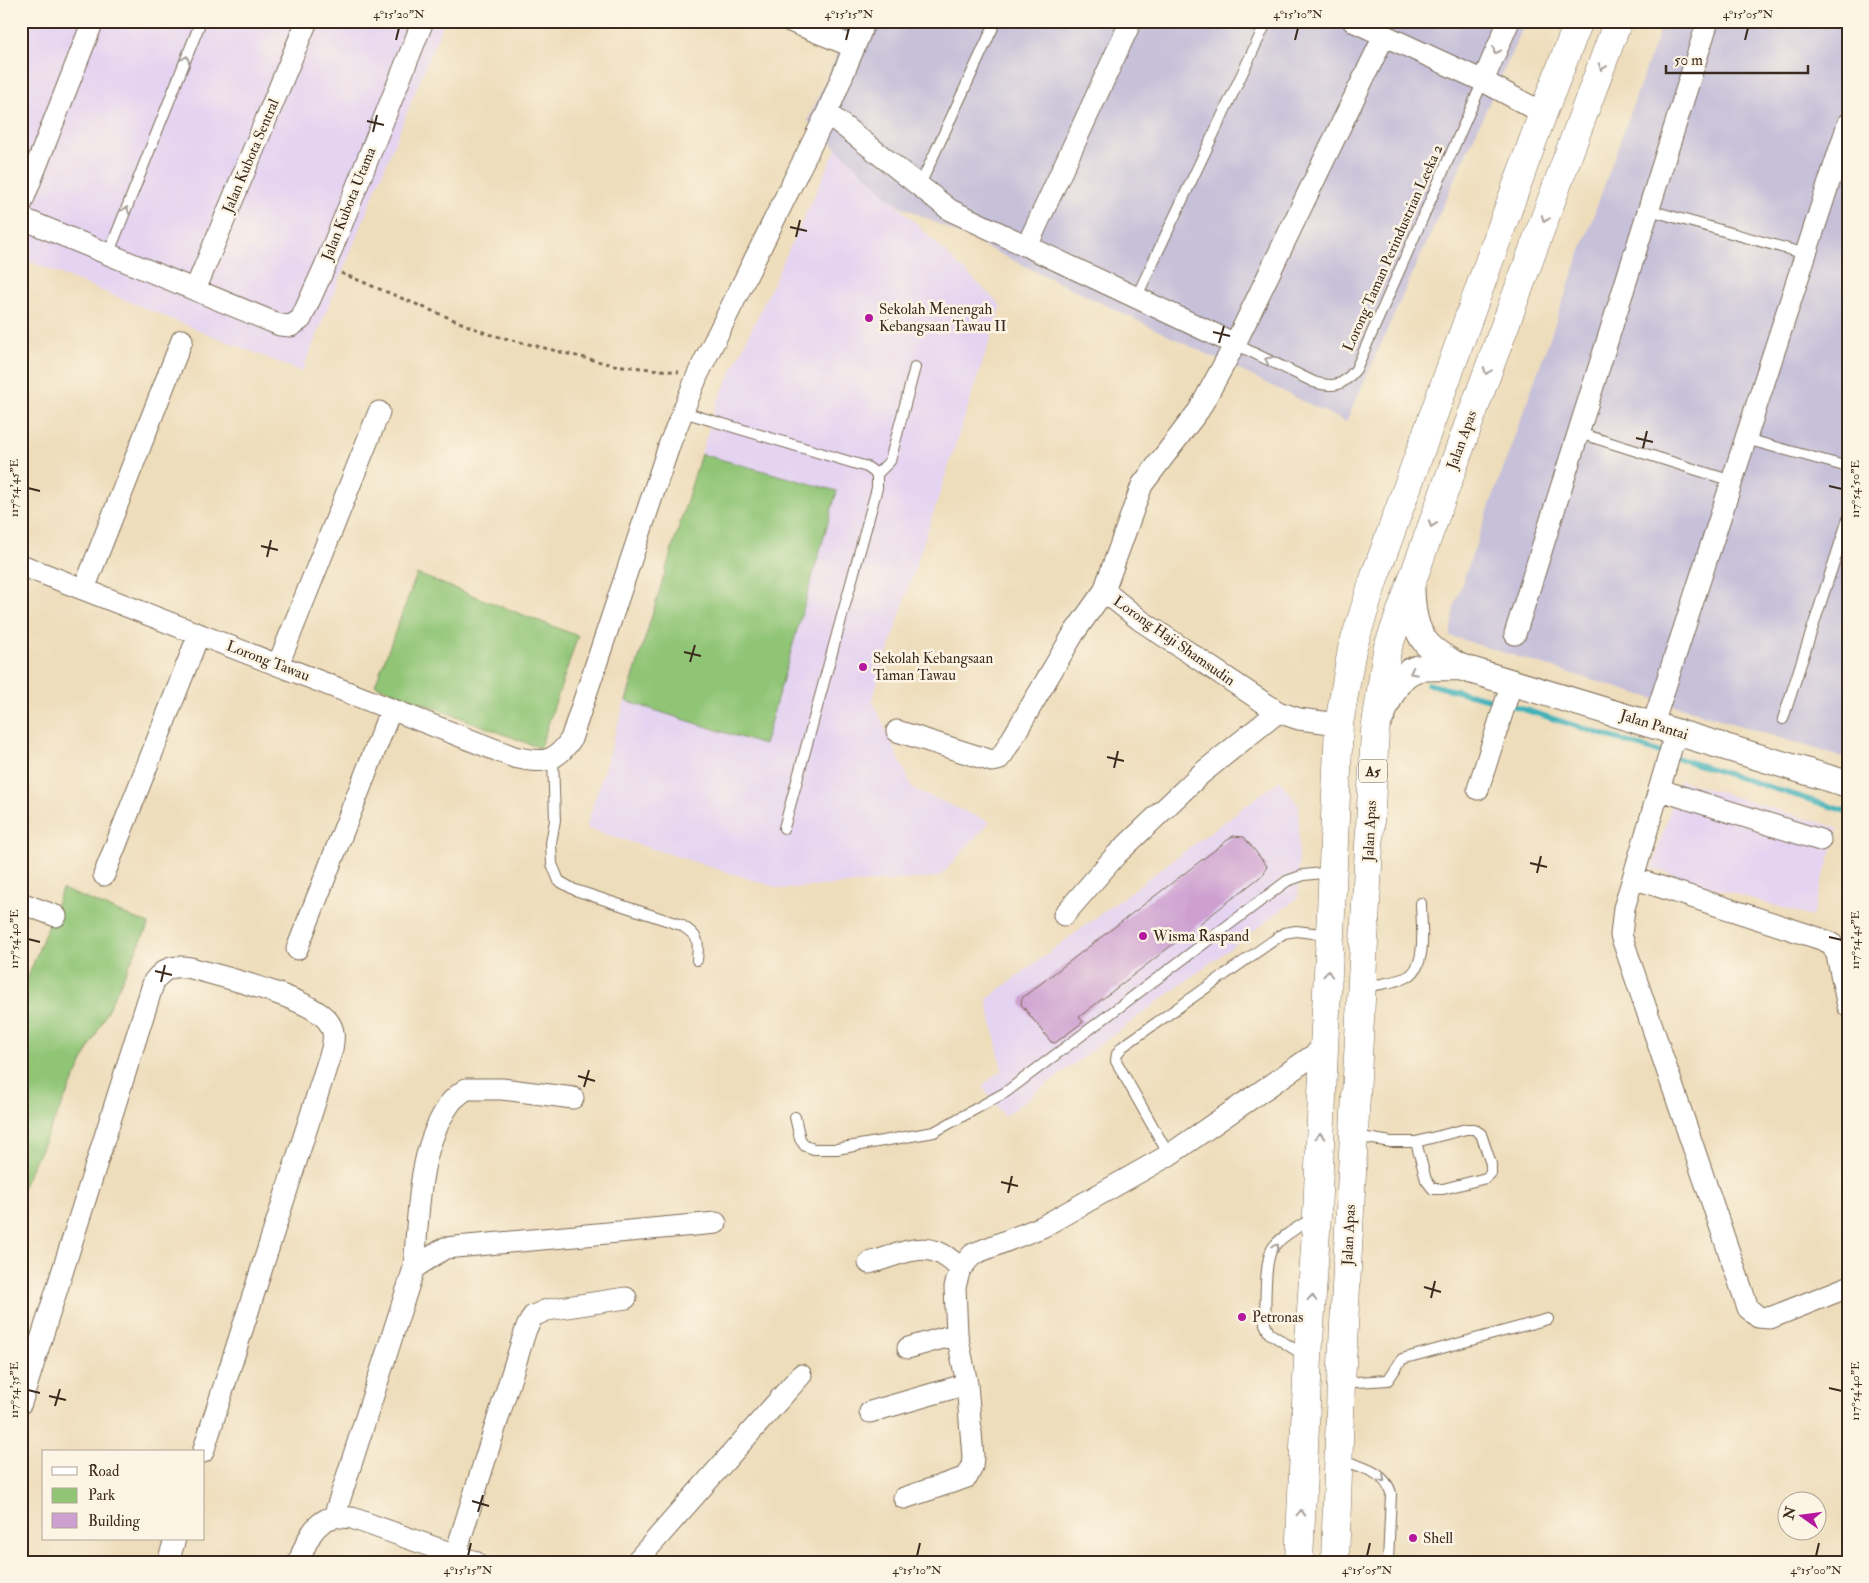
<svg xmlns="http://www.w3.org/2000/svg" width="1869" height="1583" viewBox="0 0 1869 1583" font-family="'IM FELL Double Pica',serif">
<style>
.built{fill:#e4d3f1}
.industrial{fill:#c6c0d9}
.green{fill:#90c576;stroke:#66784a}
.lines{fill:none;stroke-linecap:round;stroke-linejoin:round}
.stream{stroke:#41b1b9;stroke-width:5.5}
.building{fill:#cea0d1}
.service-casing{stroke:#7a6955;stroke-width:12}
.minor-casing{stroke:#7a6955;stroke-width:23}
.tertiary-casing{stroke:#7a6955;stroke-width:28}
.trunk-casing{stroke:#7a6955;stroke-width:29}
.path{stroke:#7a6955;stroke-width:3;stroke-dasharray:4 4;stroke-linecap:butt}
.service{stroke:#fff;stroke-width:10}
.minor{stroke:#fff;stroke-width:21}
.tertiary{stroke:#fff;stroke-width:26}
.trunk{stroke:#fff;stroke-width:28}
.oneway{stroke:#a79f9a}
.ticks{fill:none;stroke:#3b2a1e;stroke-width:2}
.poi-dot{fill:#b5179e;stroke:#fcf5e5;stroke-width:2}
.labels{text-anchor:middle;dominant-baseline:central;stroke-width:5;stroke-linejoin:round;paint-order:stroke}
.shield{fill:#fcf5e5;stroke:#75675a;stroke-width:1}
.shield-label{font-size:14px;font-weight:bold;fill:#3b2a1e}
.street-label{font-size:15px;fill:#3b2a1e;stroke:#fcf5e5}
.poi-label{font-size:15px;fill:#3b2a1e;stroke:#fcf5e5;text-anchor:start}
.neatline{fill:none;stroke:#3b2a1e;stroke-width:2}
.ticks-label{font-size:12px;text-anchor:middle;fill:#3b2a1e}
</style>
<rect width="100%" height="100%" fill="#fcf5e5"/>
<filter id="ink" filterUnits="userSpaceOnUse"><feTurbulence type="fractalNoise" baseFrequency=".02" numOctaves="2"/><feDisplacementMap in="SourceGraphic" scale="10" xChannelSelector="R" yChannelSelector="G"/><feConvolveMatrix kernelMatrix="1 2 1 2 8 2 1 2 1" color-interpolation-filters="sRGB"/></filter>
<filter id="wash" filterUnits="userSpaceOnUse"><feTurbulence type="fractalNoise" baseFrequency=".0096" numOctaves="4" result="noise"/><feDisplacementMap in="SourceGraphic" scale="20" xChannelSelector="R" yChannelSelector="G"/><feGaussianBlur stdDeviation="1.12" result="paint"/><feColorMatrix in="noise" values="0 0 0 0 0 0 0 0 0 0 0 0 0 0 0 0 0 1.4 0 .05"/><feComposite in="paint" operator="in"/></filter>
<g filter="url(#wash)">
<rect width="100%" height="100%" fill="#edb"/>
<path class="built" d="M21,21h423l-142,351 -281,-114z
M837,147l164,159 -129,394 41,89 77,33 -51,55 -158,12 -195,-61 130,-423z
M1280,780l19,26 -1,92 -294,218 -22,-30 20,-16 -15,-71z
M1679,780l159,48 -26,89 -160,-49z"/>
<path class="industrial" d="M754,21h772l-180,401 -451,-219 -87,-82 30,-68z
M1663,21h185v738l-398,-123 4,-30z"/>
<path class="green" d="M701,454l136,37 -73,254 -138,-44z
M417,574l161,62 -38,112 -165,-63z
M62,889l87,35 -128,266v-195z"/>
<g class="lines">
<path class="stream" d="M1428,684l73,18
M1510,705l338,107"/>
</g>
<g id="blocks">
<path class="building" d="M1233,836l11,1 23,29 -3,8 -185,143 4,5 -28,21 -4,-1 -30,-38 1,-6z"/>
</g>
</g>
<g filter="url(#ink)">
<use href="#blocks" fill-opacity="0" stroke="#7a6955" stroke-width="1"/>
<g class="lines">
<g class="service-casing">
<path id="service" d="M919,187l77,-166
M1649,210l157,44
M108,255l93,-234
M1136,298l131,-277
M1235,344l79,38c20,6 29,4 42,-13l127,-288
M683,412l184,55 10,7v14l-93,340
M1579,433l153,48
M1746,439l102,28
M877,474l13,-13 25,-94
M1783,719l65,-200
M553,758l2,62 -4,23 1,21 7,17 16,9 106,35c18,12 18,14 16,35
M1364,988c13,-4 28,-5 41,-10 24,-9 16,-55 16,-75
M795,1117l5,22 5,7 9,3h23l97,-17 72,-40 281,-211 17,-6 27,-3
M1355,1136l36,6h25l50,-13h8l7,5 10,30v9l-5,5 -43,11h-10l-7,-9 -10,-38
M1169,1155l-53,-94 1,-7 5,-7 162,-114 12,-2 33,4
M1305,1356l-36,-23 -4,-9c1,-19 -1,-60 7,-75 7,-12 30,-24 41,-31
M1341,1383l47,-3 14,-21 146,-40
M1340,1459c20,8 45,12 51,34l-3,69"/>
</g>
<g class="minor-casing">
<path id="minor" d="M790,21l64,26
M1353,21l130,60 60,32
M1483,81l26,-60
M827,113l123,97 285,134
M21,205l72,-184
M21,218l259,107 11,1 10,-7 24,-53 98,-245
M1027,246l104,-225
M195,290l112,-269
M21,565l493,192c28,6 41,7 57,-18l99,-296 28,-69 129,-261 38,-92
M84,589l98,-249
M1515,634l193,-613
M278,665l101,-253
M1339,724l-40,-5 -21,-7 -138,-92 -36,-29 38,-106 57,-75 36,-66 149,-308
M1653,724l195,-600
M897,731l95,30 6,-1 5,-6 71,-121 30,-42
M1676,732l-43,146 188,61 11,5 5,11 11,51
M1478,789l34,-107
M1660,790l160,50
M104,875l95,-241
M1633,878l-9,30 -3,27 127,373 10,9 12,1 78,-31
M21,903l35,13
M1064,915l52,-60 86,-82 76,-61
M297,949l94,-240
M869,1263c37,-10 61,-28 91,6
M414,1268c5,-56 3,-119 37,-166 4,-5 10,-9 15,-13h36l71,9
M908,1348l49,-14
M21,1403l133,-422c11,-14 20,-16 37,-13 31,9 117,29 136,52 8,9 7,18 5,29l-129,403
M870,1412l97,-28
M904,1498l63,-21 5,-10 1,-10 -6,-73 -10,-50 -2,-47 5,-18 13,-15 69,-27 127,-72 155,-107
M334,1517l80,-249 31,-20 271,-25
M168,1562l7,-23
M299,1562c6,-18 15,-42 36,-45 5,-1 12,1 17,1l123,44
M453,1562l73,-233 7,-13 14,-6 79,-12
M636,1562l165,-187"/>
</g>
<g class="tertiary-casing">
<path id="tertiary" d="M1411,581c1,21 1,47 17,64 8,9 22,16 32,22
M1380,719c8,-17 16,-44 36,-50 9,-3 34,-1 44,-2l388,117"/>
</g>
<g class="trunk-casing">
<path id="trunk" d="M1299,1562l9,-204 9,-143 7,-167 6,-113 9,-211 13,-75 23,-73 168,-463 36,-92
M1335,1562l6,-179 34,-652 12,-81 91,-252 140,-377"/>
</g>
<path class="path" d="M341,273l147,61 125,31 66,7"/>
<use href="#service" class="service"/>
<use href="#minor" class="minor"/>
<use href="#tertiary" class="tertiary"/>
<use href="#trunk" class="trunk"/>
</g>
<defs><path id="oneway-chevron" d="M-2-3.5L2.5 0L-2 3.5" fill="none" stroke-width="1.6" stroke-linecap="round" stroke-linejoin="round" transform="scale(1.25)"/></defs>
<g class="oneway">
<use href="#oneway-chevron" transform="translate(1496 51) rotate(114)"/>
<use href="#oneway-chevron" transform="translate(186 59) rotate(-68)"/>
<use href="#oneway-chevron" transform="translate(1602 67) rotate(110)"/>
<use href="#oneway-chevron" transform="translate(126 210) rotate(-68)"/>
<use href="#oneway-chevron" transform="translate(1545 219) rotate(111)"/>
<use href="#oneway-chevron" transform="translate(1268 360) rotate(-154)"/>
<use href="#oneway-chevron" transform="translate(1487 371) rotate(111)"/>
<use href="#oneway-chevron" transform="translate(1432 524) rotate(110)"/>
<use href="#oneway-chevron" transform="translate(1413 672) rotate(153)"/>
<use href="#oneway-chevron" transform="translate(1328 974) rotate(-87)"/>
<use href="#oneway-chevron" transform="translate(1320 1136) rotate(-88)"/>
<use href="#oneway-chevron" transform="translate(1276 1247) rotate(-53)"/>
<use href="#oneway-chevron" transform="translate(1312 1298) rotate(-86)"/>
<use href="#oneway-chevron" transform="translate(1382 1479) rotate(42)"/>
<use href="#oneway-chevron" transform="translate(1301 1513) rotate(-88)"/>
</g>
</g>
<path class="ticks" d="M396,40l3,-12M846,40l3,-12M1295,40l3,-12M1745,40l3,-12M367,121l17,4M373,132l4,-17M790,227l17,4M796,237l4,-17M1213,332l17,4M1219,343l5,-17M1636,438l17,4M1643,448l4,-17M1829,486l13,3M28,488l12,3M261,546l17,4M267,557l4,-17M684,652l17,4M690,662l5,-17M1107,757l17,4M1114,768l4,-17M1530,863l17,4M1537,873l4,-17M1829,937l13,3M28,939l12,3M155,971l17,4M161,982l4,-17M578,1076l17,5M584,1087l5,-17M1001,1182l17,4M1008,1193l4,-17M1424,1287l17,5M1431,1298l4,-17M1829,1388l13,3M28,1390l12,3M49,1396l17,4M55,1406l5,-17M472,1501l17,5M478,1512l5,-17M468,1556l3,-13M917,1556l3,-13M1367,1556l3,-13M1816,1556l3,-13"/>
<g class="poi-dot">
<circle cx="869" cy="318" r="5"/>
<circle cx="863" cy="667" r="5"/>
<circle cx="1143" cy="936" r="5"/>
<circle cx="1242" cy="1317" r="5"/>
<circle cx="1413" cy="1538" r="5"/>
</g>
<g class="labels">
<rect class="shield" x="1359" y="759.5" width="28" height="23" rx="4"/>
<g class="shield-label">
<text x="1373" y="771">A5</text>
</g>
<g class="street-label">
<text transform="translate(251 156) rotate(-67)">Jalan Kubota Sentral</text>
<text transform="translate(349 204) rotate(-68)">Jalan Kubota Utama</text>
<text transform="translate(1393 248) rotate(-66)">Lorong Taman Perindustrian Leeka 2</text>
<text transform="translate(1462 440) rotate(-70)">Jalan Apas</text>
<text transform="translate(1174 641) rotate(35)">Lorong Haji Shamsudin</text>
<text transform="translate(268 661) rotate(21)">Lorong Tawau</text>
<text transform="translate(1654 725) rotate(17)">Jalan Pantai</text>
<text transform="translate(1370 831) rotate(-87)">Jalan Apas</text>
<text transform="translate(1349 1235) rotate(-87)">Jalan Apas</text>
</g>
<g class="poi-label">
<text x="879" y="309">Sekolah Menengah<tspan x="879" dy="17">Kebangsaan Tawau II</tspan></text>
<text x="873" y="658">Sekolah Kebangsaan<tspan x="873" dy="17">Taman Tawau</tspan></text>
<text x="1153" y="936">Wisma Raspand</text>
<text x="1252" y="1317">Petronas</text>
<text x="1423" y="1538">Shell</text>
</g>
</g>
<rect width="1869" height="1583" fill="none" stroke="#fcf5e5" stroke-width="55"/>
<rect x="42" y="1450" width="162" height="90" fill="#fcf5e5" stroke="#afa495"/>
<rect x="52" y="1467" width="25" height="8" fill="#ffffff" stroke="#afa495"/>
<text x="88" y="1476" font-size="15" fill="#3b2a1e">Road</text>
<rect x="52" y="1488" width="25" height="15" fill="#90c576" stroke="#afa495"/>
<text x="88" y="1500" font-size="15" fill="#3b2a1e">Park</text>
<rect x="52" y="1513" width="25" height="15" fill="#cea0d1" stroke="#afa495"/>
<text x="88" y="1526" font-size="15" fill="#3b2a1e">Building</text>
<g transform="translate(1802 1516) rotate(284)"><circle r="24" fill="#fcf5e5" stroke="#afa495"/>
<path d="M0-4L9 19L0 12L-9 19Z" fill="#b5179e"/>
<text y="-8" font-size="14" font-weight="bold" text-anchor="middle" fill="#3b2a1e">N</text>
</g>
<path d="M1666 65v8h142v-8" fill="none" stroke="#3b2a1e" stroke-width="2.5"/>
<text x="1674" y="65" font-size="15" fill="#3b2a1e" stroke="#fcf5e5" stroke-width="4" paint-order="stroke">50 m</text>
<rect x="28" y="28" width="1814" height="1528" class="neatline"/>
<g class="ticks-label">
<text x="399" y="18">4°15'20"N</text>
<text x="849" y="18">4°15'15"N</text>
<text x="1298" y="18">4°15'10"N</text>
<text x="1748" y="18">4°15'05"N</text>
<text transform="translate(14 488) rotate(-90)" y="4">117°54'45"E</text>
<text transform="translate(1855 489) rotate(-90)" y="4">117°54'50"E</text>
<text transform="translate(14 939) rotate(-90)" y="4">117°54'40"E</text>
<text transform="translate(1855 940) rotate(-90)" y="4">117°54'45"E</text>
<text transform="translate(14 1390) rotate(-90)" y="4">117°54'35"E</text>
<text transform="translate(1855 1391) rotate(-90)" y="4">117°54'40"E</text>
<text x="468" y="1574">4°15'15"N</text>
<text x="917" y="1574">4°15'10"N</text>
<text x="1367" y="1574">4°15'05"N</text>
<text x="1816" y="1574">4°15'00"N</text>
</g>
</svg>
